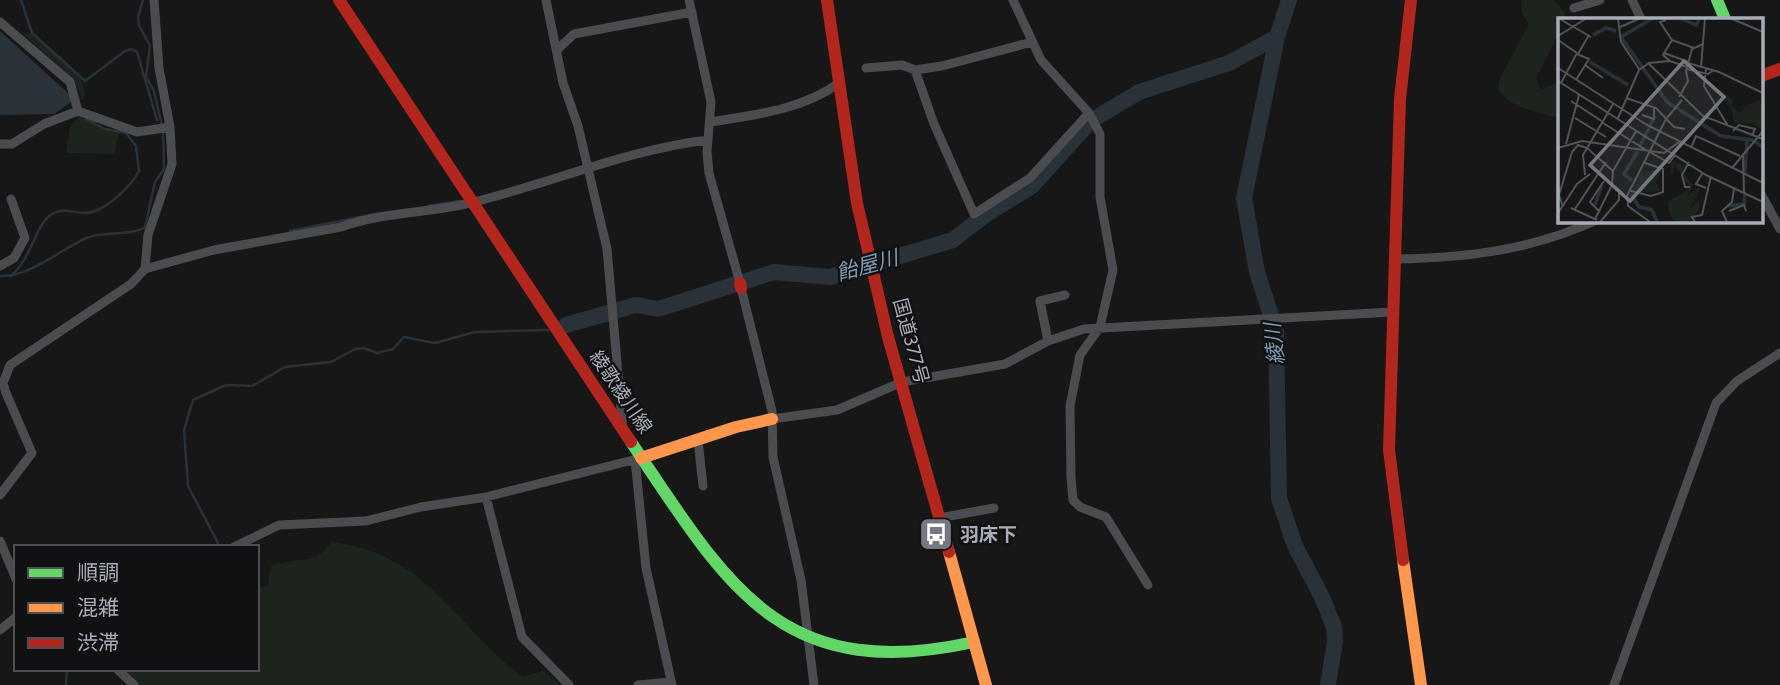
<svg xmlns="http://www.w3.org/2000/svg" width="1780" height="685" viewBox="0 0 1780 685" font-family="Figtree,'Noto Sans JP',sans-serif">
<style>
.green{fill:#1d241e}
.water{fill:#2a3239}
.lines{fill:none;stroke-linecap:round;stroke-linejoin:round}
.stream{stroke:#2a3239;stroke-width:2.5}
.river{stroke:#2a3239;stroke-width:16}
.street{stroke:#4b4c50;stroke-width:9}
.fast{stroke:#63d668;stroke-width:12}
.slow{stroke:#ff974d;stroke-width:12}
.jam{stroke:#b3261e;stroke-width:12}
.labels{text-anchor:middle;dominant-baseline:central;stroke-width:5;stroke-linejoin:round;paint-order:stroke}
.street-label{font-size:19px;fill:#a8adb8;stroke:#111113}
.poi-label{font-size:19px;font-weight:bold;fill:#a8adb8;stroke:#111113;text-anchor:start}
.water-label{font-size:21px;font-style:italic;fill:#7f9bb3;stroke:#111113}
.inset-river{fill:none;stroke:#2a3239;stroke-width:3.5}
.inset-road{fill:none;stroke:#515357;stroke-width:2}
.view{fill:#757880;fill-opacity:0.15;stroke:#757880;stroke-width:3.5}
.inset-edge{fill:none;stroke:#a8adb8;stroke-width:3.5}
</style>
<rect width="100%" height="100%" fill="#171717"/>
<path class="green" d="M1521,0h33l11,13 -2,6h-3l-3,17 -21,42 5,12 18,-9v37c-22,-6 -48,-9 -61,-29l2,-11 29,-54 -7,-11z
M3,16l19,16 10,2c17,15 61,41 51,67l-10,-22z
M79,117l27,11 14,1 -6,25 -48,-1 4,-26z
M332,542c96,12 122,82 190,135l21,-6 18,14h-423l-9,-12 2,-4h126v-82l11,-1 3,-21 46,-8z"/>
<path class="water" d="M0,31l71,65v6l-17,12 -54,1z"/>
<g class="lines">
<path class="stream" d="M21,0l11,33 53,48 40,-30 7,-2 5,3 20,68
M143,0l-5,17 1,8 11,21 -4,31 8,14 8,35
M428,206l31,-5
M290,231l90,-18
M0,276c29,1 59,-25 86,-38 16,-7 47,-2 59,-11l10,-45 9,-13 -1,-37
M11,276c21,-19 23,-46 37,-59 15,-14 31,1 47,-6 16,-6 36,-25 44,-40l-3,-25 -10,-13 -21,-4 -19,-10
M218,543l-30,-57 -4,-56 9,-30 33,-15 26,1 33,-19 46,-5 24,-13 9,-1 13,5 16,-4 11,-12 31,6 40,-11 73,-2
M66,685l1,-16"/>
<path class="river" d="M1289,0l-12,37 -33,161 13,74 19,59 3,167 16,48 27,51 12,30 1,14 -7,44
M1099,116l40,-24 90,-29 48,-26
M566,325l70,-20 22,4 116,-37 56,5 123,-37 35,-27 44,-27 56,-62"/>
<path class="street" d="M546,0l17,83 15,43 29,123 16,182
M689,0l22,102 -4,50 2,21 31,110
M1013,0l28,60 48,53 11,21v63l13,73 -13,57 -20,28 -10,51 1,71 2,23 7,7 26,10 42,68
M1632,0l9,19
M1574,8l26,-8
M0,22l70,60 8,29
M558,49l16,-15 118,-22
M866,68l36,-3 13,5 27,-4 90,-24
M915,70l19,54 40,90 56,-36 59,-65
M710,122c44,-7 92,-12 129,-39
M0,144h12l32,-20 34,-13 59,21 33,-5
M1761,194l19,35
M1396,259c71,-1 135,-9 201,-39
M0,266l14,-8 11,-20 -14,-39
M145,269l69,-19 127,-23c38,-14 81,-14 120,-22 85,-19 162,-55 247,-65
M741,288l31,123 1,46 28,123 13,105
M1048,341l-8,-40 25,-6
M772,419l65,-9 65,-28 103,-18 43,-23 36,-12 308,-17
M698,440l5,46
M635,459l11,109 26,117
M0,495l32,-42 -26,-60 -3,-10 7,-18 121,-81 14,-15 3,-34 24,-71 -2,-37 -11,-59 -5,-68
M486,497l36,140 47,48
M939,518l55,-10
M0,541l16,38
M234,547l45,-22 87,-4 55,-14 65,-10 155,-39
M0,630l16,-13
M117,669l17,16
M638,685l33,-3
M1614,685l102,-282 21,-22 43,-28"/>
<path class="fast" d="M1717,0l8,19
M631,442c95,141 148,243 343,200"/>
<path class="slow" d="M641,458l95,-31 36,-8
M949,552l37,133
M1403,560l18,125"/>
<path class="jam" d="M339,0l292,442
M827,0l30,203 31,134 61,215
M1761,76l19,-7
M740,283l1,5
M1403,560l-14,-110 11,-351 11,-99"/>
</g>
<defs>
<g id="bus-square" transform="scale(1.75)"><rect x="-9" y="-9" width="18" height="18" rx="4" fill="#757880" stroke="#111113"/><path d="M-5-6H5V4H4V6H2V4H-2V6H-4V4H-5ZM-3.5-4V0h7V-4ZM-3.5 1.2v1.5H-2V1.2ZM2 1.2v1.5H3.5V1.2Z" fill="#fff"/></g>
</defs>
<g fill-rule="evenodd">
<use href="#bus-square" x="936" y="534"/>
</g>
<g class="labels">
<g class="street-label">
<text transform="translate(911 341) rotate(75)">国道377号</text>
<text transform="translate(621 392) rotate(56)">綾歌綾川線</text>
</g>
<g class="poi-label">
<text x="960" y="534">羽床下</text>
</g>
<g class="water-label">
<text transform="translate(867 265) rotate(-15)">飴屋川</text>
<text transform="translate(1274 344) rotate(-96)">綾川</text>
</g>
</g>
<g transform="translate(1558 18)">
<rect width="205" height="205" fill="#171717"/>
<path d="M159,69l15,12v8l8,6 7,-8 13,-5 3,31 -10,-8h-19l-2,-13zM114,143l13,4 -3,7 11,13 -5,11 11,-9 1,3 -11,19 10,-9 1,8 -12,14h-13l-6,-9 -1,-11 22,-14 -16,-24 -1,10 -3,-2zM105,151l-7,13 4,9 -24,2 -2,-5 7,-15z" fill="#1d241e"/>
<path class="inset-river" d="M95,0l-32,19 46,65 54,34 31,4 11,7M122,0l16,7 4,-7M35,17l13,-7 10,3M32,44l38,23M81,130l16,-32M187,155l2,-33M74,163l-8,-7 14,-23M73,176l8,13 13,3 5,12M37,187l7,-20M170,188l16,-2 1,-12"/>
<path class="inset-road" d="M0,0l33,19M60,0l3,24 18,27M172,0l33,14M108,2l-6,2 12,18 22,8M62,9l21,-9M0,18l29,-18M0,22l19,13 -16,30M106,35l25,9M20,36l11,-19M112,43l-7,-6 9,-15M130,45l31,9 44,21M91,46l54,52 60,23M27,47l18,13M143,49l4,-49M0,50l89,57 116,58M128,51l22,5 6,-4M148,51l-2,17 24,40M18,62l13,-21 -12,-5M0,63l148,94 57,27M121,79l9,-16 -2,-10 6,-22 11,-5M68,80l30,10 18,19 11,2M13,83l32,21M84,97l12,4v-12M17,100l31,19M60,100l21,-48 10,-7 21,-2 17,6M45,105l43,27M175,113l6,-6 16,4 -3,7M8,126l13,-49M0,130l24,-7 82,12 15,-11M29,130l26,23M133,130l5,-12 44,20M92,134l19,11 6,-8M185,136l1,39M131,144l-7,13 3,12h5M174,150l31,-37M145,154l-7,12 10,4M27,157l-2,-20 30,-51M73,173l20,5 12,-4v-23l-18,-6M5,189l-4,-12 13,-43 6,-7 9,3M13,190l26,12M17,191l31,-47M171,193l15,-6 2,6M42,194l-10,-10 14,-21M0,195l19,-29 13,-10M37,201l17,-34 1,-14 23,-40M42,204l19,-22v-8M92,204l-22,-16 -1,-10 39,-77 16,-19M137,204l-3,-5 10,-2 9,-39M169,204l-5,-11 10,-9 2,-13"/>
<path class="view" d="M126,43l40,36 -94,104 -40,-36z"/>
<rect width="205" height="205" class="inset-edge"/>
</g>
<rect x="14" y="545" width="245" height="126" fill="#111113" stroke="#4d4f55" stroke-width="2"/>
<rect x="28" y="568" width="35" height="10" fill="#63d668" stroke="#4d4f55" stroke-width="2"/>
<text x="77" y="580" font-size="21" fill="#a8adb8">順調</text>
<rect x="28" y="603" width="35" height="10" fill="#ff974d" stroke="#4d4f55" stroke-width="2"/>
<text x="77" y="615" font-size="21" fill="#a8adb8">混雑</text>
<rect x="28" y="638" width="35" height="10" fill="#b3261e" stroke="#4d4f55" stroke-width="2"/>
<text x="77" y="650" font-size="21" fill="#a8adb8">渋滞</text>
</svg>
